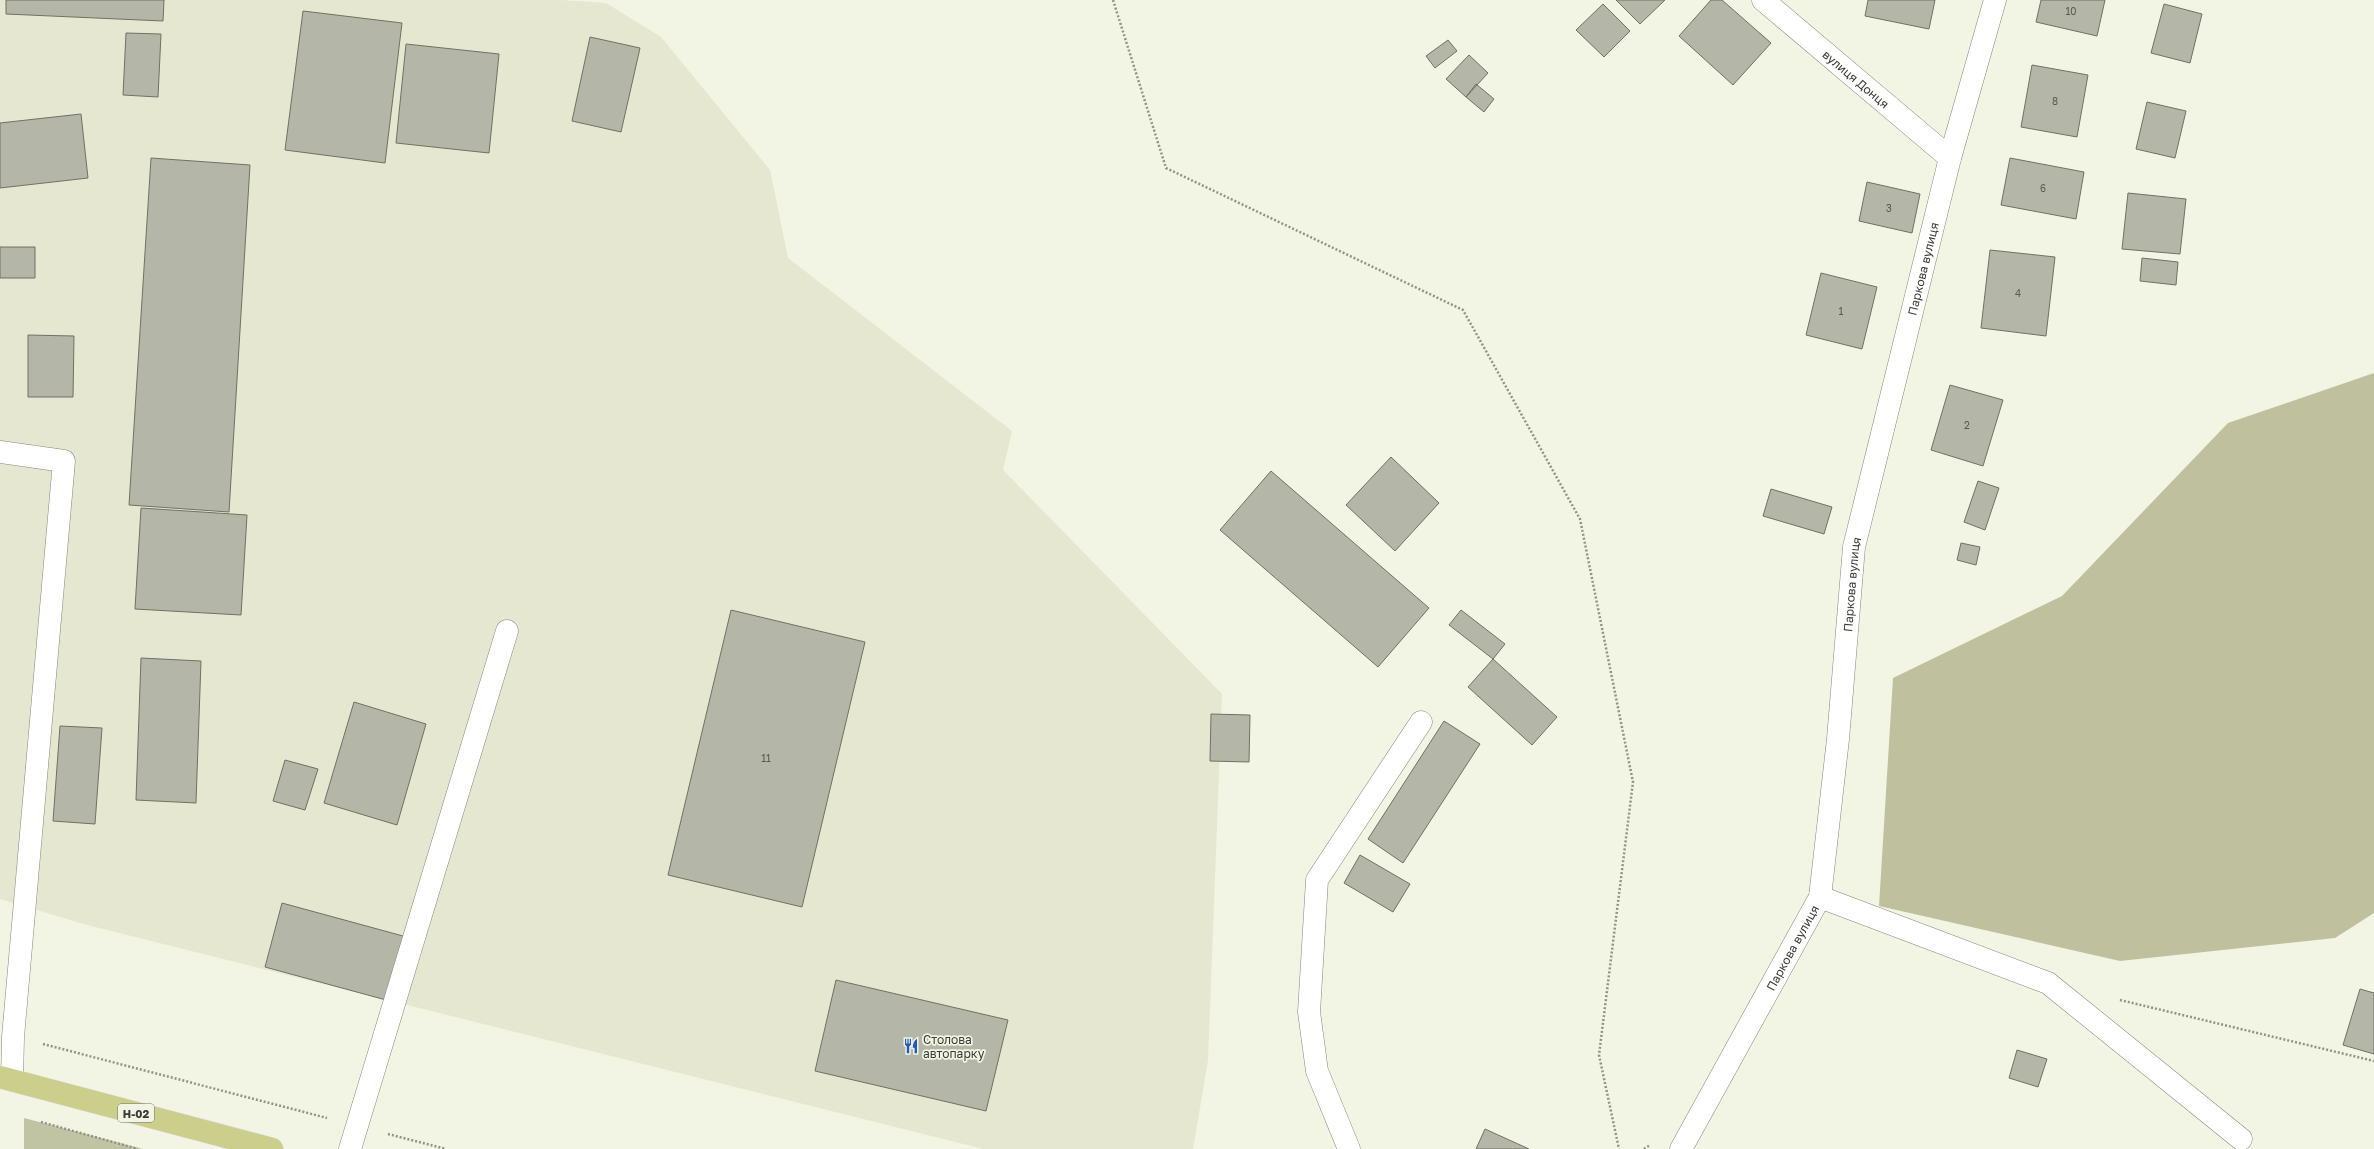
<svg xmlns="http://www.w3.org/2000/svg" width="2374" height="1149" viewBox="0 0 2374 1149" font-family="'Golos Text',sans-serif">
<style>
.built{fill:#e5e7d0}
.green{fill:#c1c4a2}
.forest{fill:#bfc19e}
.building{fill:#b4b6a7;stroke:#707164}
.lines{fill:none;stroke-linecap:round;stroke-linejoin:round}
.minor-casing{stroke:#858678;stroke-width:23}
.major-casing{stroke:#d8d8d7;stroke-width:23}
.path{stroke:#919388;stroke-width:2.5;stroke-dasharray:2 2;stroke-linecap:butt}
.minor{stroke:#fff;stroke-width:22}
.major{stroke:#ccce8b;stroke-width:22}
.labels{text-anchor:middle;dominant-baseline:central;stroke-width:3.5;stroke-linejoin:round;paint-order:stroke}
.number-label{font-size:10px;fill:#585a52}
.shield{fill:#f2f4e4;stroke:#71726a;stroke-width:1}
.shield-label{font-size:11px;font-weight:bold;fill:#3a3b35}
.street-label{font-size:12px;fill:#3a3b35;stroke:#f2f4e4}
.poi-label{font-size:12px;fill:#3a3b35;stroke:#f2f4e4;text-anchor:start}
</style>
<rect width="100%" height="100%" fill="#f2f4e4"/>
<path class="built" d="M0,0h561l45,3 55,34 109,133 18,88 224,173 -9,39 219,224 -14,366 -15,89h-210l-896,-224 -87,-26z"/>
<path class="green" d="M24,1118l119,31h-119z"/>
<path class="forest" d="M2374,373v540l-39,25 -215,23 -241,-55 14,-228 169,-82 166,-173z"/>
<path class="building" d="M6,0h158l-1,21 -157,-7z
M1616,0h49l-25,24z
M1711,0h11l49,43 -38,42 -54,-49z
M1868,0h67l-6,29 -64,-13z
M2041,0h64l-8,36 -61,-14z
M1603,4l27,27 -26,26 -28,-27z
M2164,4l38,10 -12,49 -39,-10z
M303,11l99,12 -17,140 -100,-13z
M126,33l35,1 -3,63 -35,-2z
M590,37l50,11 -19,84 -49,-11z
M1448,40l9,11 -22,17 -9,-12z
M406,44l93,10 -10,99 -93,-10z
M1469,55l19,18 -22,24 -20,-18z
M2032,65l56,10 -11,62 -56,-10z
M1476,84l18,15 -10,13 -18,-15z
M2147,102l39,9 -11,47 -39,-9z
M81,114l7,64 -88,10v-65z
M151,158l99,7 -21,347 -100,-7z
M2010,158l74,14 -8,47 -75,-14z
M1867,182l53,12 -8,39 -53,-12z
M2128,193l58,6 -6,55 -58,-5z
M0,247h35v31h-35z
M1990,250l65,7 -9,79 -65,-8z
M2142,258l36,4 -2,23 -36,-4z
M1821,273l56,14 -15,62 -56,-14z
M28,335l46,1 -1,61h-45z
M1950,385l53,15 -20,66 -52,-16z
M1391,457l48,46 -44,48 -49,-46z
M1271,471l158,137 -51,59 -158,-137z
M1978,481l21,7 -14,42 -21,-8z
M1771,489l61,18 -8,27 -61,-18z
M141,508l106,7 -6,100 -106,-6z
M1961,543l19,4 -4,18 -19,-5z
M731,610l134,32 -63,265 -134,-32z
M1461,610l44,34 -12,15 -44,-34z
M141,658l60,3 -5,142 -60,-3z
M1493,659l64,58 -25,28 -64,-58z
M354,702l72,22 -29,101 -73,-22z
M1211,714l39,1 -1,47 -39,-1z
M1444,721l36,23 -77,119 -35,-24z
M60,726l42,2 -7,96 -42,-3z
M285,760l33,9 -13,41 -32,-9z
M1360,855l50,29 -17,28 -49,-29z
M282,903l132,36 -17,64 -132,-36z
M836,980l172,40 -22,91 -171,-40z
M2360,989l14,4v61l-31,-9z
M2017,1050l30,9 -9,28 -29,-9z
M1485,1129l44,20h-53z"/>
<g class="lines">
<g class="minor-casing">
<g id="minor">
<path id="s1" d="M1763,0l187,158"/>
<path d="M0,452l64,9 -51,576 -1,43"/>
<path d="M1820,897l228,86 193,156"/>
<path d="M350,1149l157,-518"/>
<path d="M1349,1149l-32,-78 -8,-59 8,-132 104,-158"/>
<path id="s2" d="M1681,1149l139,-252 18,-158 16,-192 96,-389 45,-158"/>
</g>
</g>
<g class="major-casing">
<path id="major" d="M0,1077l272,72"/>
</g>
<path class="path" d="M1113,0l53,168 297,142 117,209 53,263 -34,273 20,94
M2120,1000l254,61
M43,1044l284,74
M41,1122l97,27
M388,1134l58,15
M1644,1149l6,-4"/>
<use href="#minor" class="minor"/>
<use href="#major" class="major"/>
</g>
<defs>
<g id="restaurant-bare" transform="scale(1.2)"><path d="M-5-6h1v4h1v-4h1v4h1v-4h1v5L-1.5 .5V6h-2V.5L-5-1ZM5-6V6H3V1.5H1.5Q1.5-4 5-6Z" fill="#1c59c5" stroke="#f2f4e4" stroke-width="2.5" paint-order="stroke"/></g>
</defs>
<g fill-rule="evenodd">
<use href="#restaurant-bare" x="911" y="1046"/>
</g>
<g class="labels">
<g class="number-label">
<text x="2071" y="11">10</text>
<text x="2055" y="101">8</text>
<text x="2043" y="188">6</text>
<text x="1889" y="208">3</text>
<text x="2018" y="293">4</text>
<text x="1841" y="311">1</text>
<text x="1967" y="425">2</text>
<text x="766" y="758">11</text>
</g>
<rect class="shield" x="118" y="1104" width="36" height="18" rx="3"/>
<g class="shield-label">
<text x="136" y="1113">Н-02</text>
</g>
<g class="street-label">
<text stroke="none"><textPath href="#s1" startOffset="122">вулиця Донця</textPath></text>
<text stroke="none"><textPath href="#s2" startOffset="926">Паркова вулиця</textPath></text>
<text stroke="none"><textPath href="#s2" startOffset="602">Паркова вулиця</textPath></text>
<text stroke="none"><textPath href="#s2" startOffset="230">Паркова вулиця</textPath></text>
</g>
<g class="poi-label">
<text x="923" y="1039">Столова<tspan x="923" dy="14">автопарку</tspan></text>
</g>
</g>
</svg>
